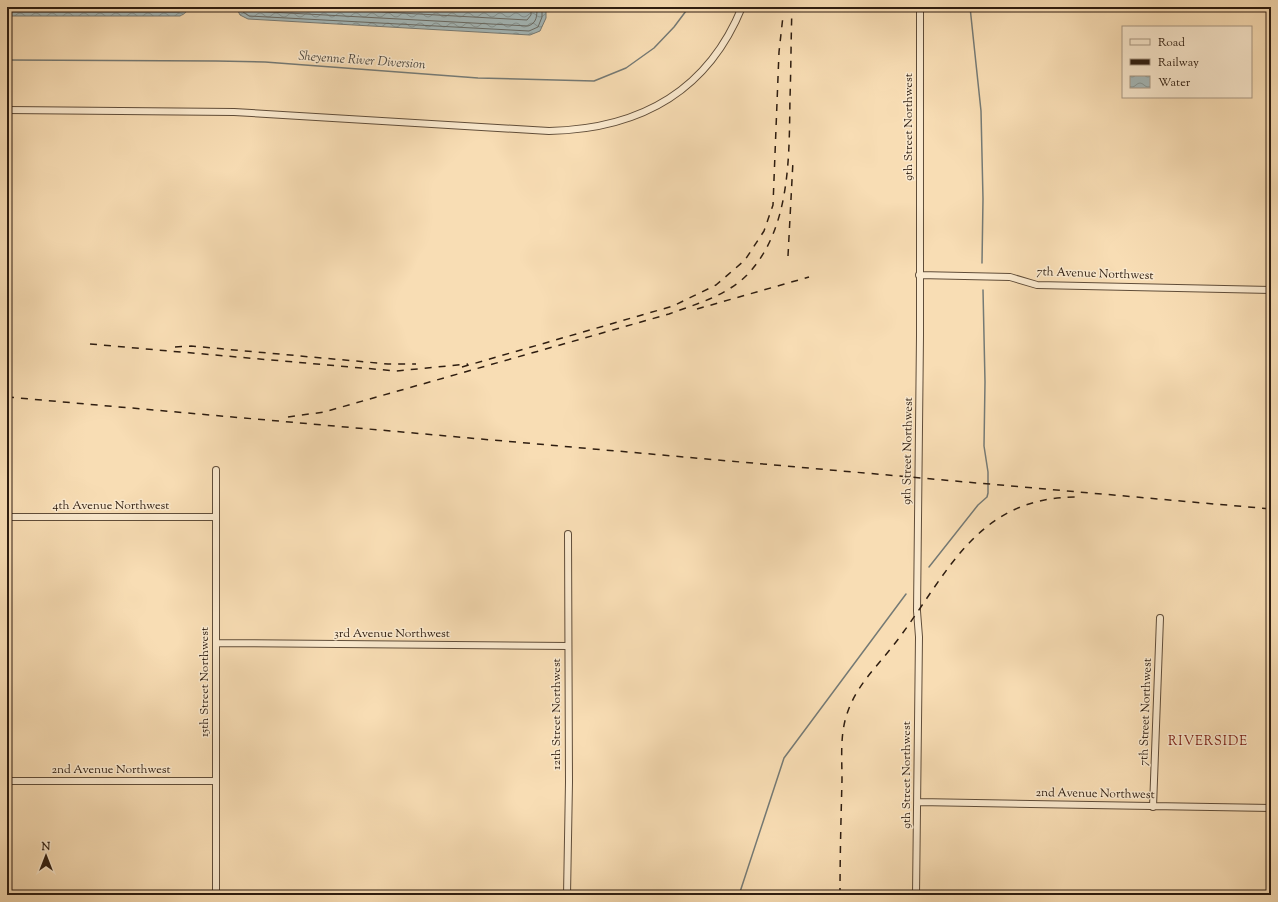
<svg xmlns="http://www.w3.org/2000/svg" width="1278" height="902" viewBox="0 0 1278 902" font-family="'Sorts Mill Goudy',serif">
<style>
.water{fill:url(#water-waves);stroke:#757a75}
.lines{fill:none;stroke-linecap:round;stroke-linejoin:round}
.shore{stroke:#696a64;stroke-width:1}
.stream{stroke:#757a75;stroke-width:1.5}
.minor-casing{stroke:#604d39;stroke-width:8}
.minor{stroke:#fae9ce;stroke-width:6}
.rail{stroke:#2e1d10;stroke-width:1.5;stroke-dasharray:7 7;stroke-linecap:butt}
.labels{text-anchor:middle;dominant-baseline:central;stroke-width:3;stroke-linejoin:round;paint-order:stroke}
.street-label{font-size:12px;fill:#2e1d10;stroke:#fae9ce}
.water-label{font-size:13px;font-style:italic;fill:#514c43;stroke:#fae9ce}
.neighbourhood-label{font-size:13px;letter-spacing:1px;fill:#7a1f14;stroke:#fae9ce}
</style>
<defs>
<pattern id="water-waves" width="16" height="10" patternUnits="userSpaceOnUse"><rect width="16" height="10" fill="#a4b8b9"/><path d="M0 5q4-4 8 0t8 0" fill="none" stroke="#869595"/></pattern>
</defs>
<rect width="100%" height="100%" fill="#f8ddb4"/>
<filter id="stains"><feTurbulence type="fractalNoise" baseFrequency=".005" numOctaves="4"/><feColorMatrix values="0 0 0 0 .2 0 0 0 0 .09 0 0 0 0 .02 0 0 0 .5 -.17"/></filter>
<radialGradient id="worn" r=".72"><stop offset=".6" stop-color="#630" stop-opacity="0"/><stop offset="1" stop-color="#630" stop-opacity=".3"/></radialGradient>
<path class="water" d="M7,7h181c0,5 -4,7 -8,9h-173z
M236,7h310v11l-6,13 -10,4 -282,-16 -8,-4z"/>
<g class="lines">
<path class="shore" d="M29,7h150
M240,7l3,5 6,4 280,15 9,-4 4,-10v-10
M246,7l5,4 277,15c9,-3 9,-10 9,-19
M293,7l234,13 4,-5v-8
M7,12h172l3,-1 2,-4"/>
<path class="stream" d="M970,7l11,104 2,88 -1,64
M7,60l209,1 49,1 213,16 116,3 32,-13 28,-20 20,-21 15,-20
M929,567l49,-62 9,-8 1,-4v-21l-4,-26 1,-64 -2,-92
M739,895l45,-137 122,-164"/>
<g class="minor-casing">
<path id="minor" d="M7,110l227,2 315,19c90,-2 158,-38 193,-124
M919,275l91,2 27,8 234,5
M216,470v425
M7,517h209
M216,643l352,3
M7,781h209
M918,802l353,6
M1153,807l7,-189
M567,895l2,-113 -1,-248
M916,895l3,-258 -2,-26 3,-275v-329"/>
</g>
<use href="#minor" class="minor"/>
<path class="rail" d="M788,256l5,-95
M697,309l112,-32
M90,344l306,27 72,-7
M175,347l16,-1 197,18h28
M462,367l211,-61 43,-21 29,-25 19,-29 9,-26 6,-153 4,-36
M7,397l1264,112
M288,417l36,-5 345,-98c27,-10 57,-18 78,-39 44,-46 42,-118 43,-177 1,-30 1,-61 2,-91
M840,895c0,-38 1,-77 2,-115 0,-20 -2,-43 4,-63 9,-31 31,-50 50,-75 52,-68 80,-145 181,-145"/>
</g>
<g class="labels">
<g class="street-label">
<text transform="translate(909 127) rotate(-90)">9th Street Northwest</text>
<text transform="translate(1095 274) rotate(2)">7th Avenue Northwest</text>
<text transform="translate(908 451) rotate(-89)">9th Street Northwest</text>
<text x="111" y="506">4th Avenue Northwest</text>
<text x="392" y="634">3rd Avenue Northwest</text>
<text transform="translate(205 682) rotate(-90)">15th Street Northwest</text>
<text transform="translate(1146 712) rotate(-88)">7th Street Northwest</text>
<text transform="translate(557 714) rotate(-90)">12th Street Northwest</text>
<text x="111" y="770">2nd Avenue Northwest</text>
<text transform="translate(907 775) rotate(-90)">9th Street Northwest</text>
<text transform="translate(1095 794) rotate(1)">2nd Avenue Northwest</text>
</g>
<g class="water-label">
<text transform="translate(362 61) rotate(4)">Sheyenne River Diversion</text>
</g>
<g class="neighbourhood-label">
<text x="1208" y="742">RIVERSIDE</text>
</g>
</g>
<rect width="1278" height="902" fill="none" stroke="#f8ddb4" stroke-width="24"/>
<rect x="8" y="8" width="1262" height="886" fill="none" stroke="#2e1d10" stroke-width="2"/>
<rect x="12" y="12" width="1254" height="878" fill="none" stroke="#2e1d10"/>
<rect x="1122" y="26" width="130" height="72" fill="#fae9ce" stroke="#a89782"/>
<rect x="1130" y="39" width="20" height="6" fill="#fae9ce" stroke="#a89782"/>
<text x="1158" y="46" font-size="12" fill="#2e1d10">Road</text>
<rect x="1130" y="59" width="20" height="6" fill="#2e1d10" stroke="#a89782"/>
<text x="1158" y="66" font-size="12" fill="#2e1d10">Railway</text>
<rect x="1130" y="76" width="20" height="12" fill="url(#water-waves)" stroke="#a89782"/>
<text x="1158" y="86" font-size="12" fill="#2e1d10">Water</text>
<g transform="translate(46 856)" stroke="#fae9ce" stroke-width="3" paint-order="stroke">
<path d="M0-3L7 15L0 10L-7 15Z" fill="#2e1d10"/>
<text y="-6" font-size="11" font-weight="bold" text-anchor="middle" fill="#2e1d10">N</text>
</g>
<rect width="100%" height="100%" filter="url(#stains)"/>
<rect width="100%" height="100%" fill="url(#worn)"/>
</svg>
